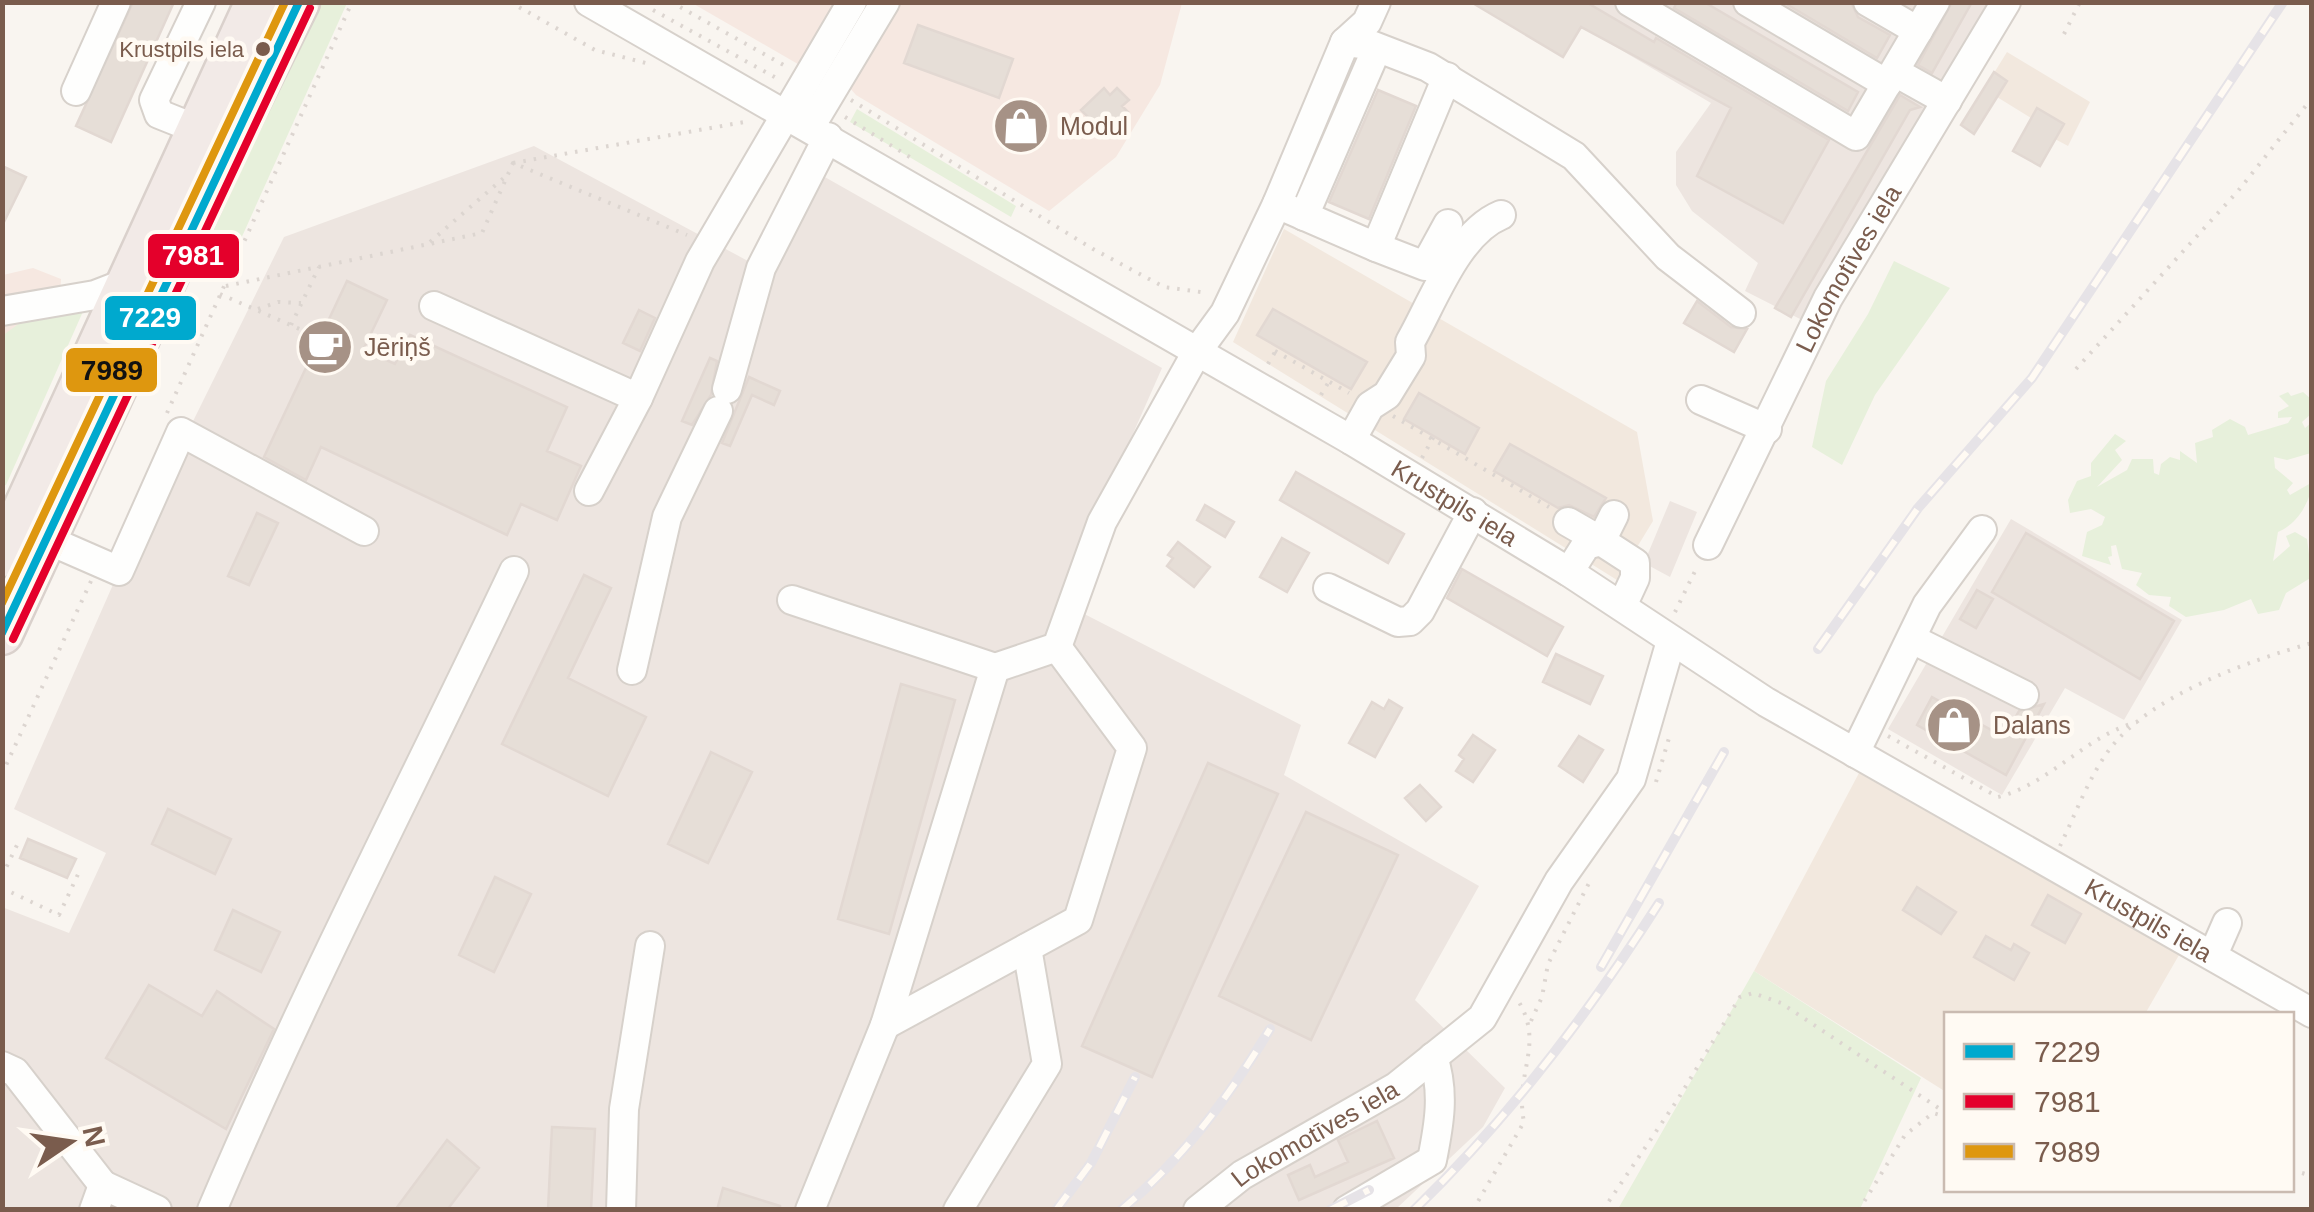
<svg xmlns="http://www.w3.org/2000/svg" width="2314" height="1212" viewBox="0 0 2314 1212" font-family="Arial,sans-serif">
<style>
.residential{fill:#f2e8de}
.commercial{fill:#f6e8e1}
.industrial{fill:#ede5e0}
.green{fill:#e7f0db}
.building{fill:#e6ded7;stroke:#e2d8d2;stroke-width:2.5}
.lines{fill:none;stroke-linecap:round;stroke-linejoin:round}
.minor-casing{stroke:#d7d1cb;stroke-width:32}
.highway-casing{stroke:#dad1cc;stroke-width:45}
.path{stroke:#dcd5d0;stroke-width:4;stroke-dasharray:2.5 8;stroke-linecap:butt}
.minor{stroke:#fefefd;stroke-width:28}
.highway{stroke:#f2eae7;stroke-width:40}
.rail-casing{stroke:#e6e3e7;stroke-width:10}
.rail{stroke:#fffaf3;stroke-width:6;stroke-dasharray:19;stroke-linecap:butt}
.bus-1-casing{stroke:#fffaf3;stroke-width:15}
.bus-2-casing{stroke:#fffaf3;stroke-width:15}
.bus-3-casing{stroke:#fffaf3;stroke-width:15}
.bus-1{stroke:#00a9ce;stroke-width:8}
.bus-2{stroke:#e4002b;stroke-width:8}
.bus-3{stroke:#de970f;stroke-width:8}
.bus-dot{fill:#7a5c4d;stroke:#fffaf3;stroke-width:4}
.labels{text-anchor:middle;dominant-baseline:central;stroke-width:9;stroke-linejoin:round;paint-order:stroke}
.bus-label{font-size:22px;fill:#7a5c4d;stroke:#fffaf3;text-anchor:end}
.poi-label{font-size:25px;fill:#7a5c4d;stroke:#fffaf3;text-anchor:start}
.street-label{font-size:25px;fill:#7a5c4d;stroke:#fffaf3}
.line-badge{stroke:#fffaf3;stroke-width:4}
.badge-label{font-size:28px;text-anchor:middle;font-weight:bold;fill:#fff}
.pale-badge-label{font-size:28px;text-anchor:middle;font-weight:bold;fill:#111}
</style>
<rect width="100%" height="100%" fill="#f9f5f0"/>
<path class="residential" d="M2007,52l83,50 -22,44 -13,-7 8,-16 -26,-15 -6,10 -34,-21 10,-16 -13,-8z
M1284,229l353,203 16,89 -36,59 -384,-238z
M1859,773l320,182 -34,59h-199v78l-192,-121z"/>
<path class="commercial" d="M692,3h149l-38,64z
M860,3h322l-22,82 -44,72 -67,54 -193,-116 -29,-33z
M33,268l28,11 -2,34 -56,38v-76z"/>
<path class="industrial" d="M1587,3h400l-183,318 -59,-30 13,-28 -66,-52 -16,-26v-33l35,-49 -107,-63 11,-21z
M534,146l227,122 62,-92 339,192 -103,233 242,124 -17,50 195,111 -64,114 90,88 -22,39 -87,82h-1393l-1,-302 67,26 37,-80 -92,-44 105,-238 165,-334z
M1670,501l27,11 -27,65 -26,-14z
M2011,519l171,101 -58,100 -59,-32 -63,107 -114,-66z"/>
<path class="green" d="M318,3h29l-125,278 -27,-12z
M857,109l159,97 -5,11 -161,-95z
M1894,261l56,27 -75,107 -33,70 -30,-18 14,-66 42,-67z
M85,307l-79,178 -3,1 -1,-150 22,-16z
M2288,392l3,4 12,-4 8,7v15l-9,8 3,6 6,-5v30l-24,7 -13,-3 1,11 18,15 -6,7 3,5 21,-12c1,18 -15,42 -33,49l-5,29 17,-15 -4,-10 9,-4 12,7 5,38 -26,16 -7,17 -21,4 -7,-15 -27,11 -38,7 -17,-11 2,-9 -22,-2 -13,-10 6,-12 -20,-4 -6,-24 -5,1 1,10 -4,1 3,8 -29,-9 5,-24 15,-7 3,-8 -14,-8 -21,4 -2,-13 9,-19 14,-5v-13l24,-29 11,7 -11,9 7,10 -25,27 30,-17 5,-11h21l1,14 5,2 2,-11 9,-7 10,3v-9l17,12 -2,-20 18,-6 -1,-7 18,-11 15,8 3,8 40,-12 4,-6 -14,1v-6l11,-6 -10,-10z
M1754,971l167,107 -61,131h-242z"/>
<path class="building" d="M133,2h41l-63,140 -35,-16z
M1471,2h115l68,40 2,-4 173,102 -46,83 -86,-47 34,-68 -150,-81 -18,30z
M1677,2h27l154,90 -10,19 -174,-103z
M1783,2h68l7,15 32,18 -13,23z
M1952,2h20l-40,71 -14,-8z
M918,25l95,34 -14,39 -95,-35z
M1994,72l13,9 -33,53 -13,-9z
M1104,88l6,7 7,-7 12,12 -7,6 6,6 -23,22 -24,-24z
M1378,90l38,16 -47,113 -40,-17z
M1900,95l20,12 -10,3 -119,207 -16,-9z
M2037,108l27,16 -24,42 -27,-15z
M2,166l24,11 -24,49z
M347,281l40,19 -24,50 32,14 15,-29 157,72 -20,44 34,15 -24,54 -36,-16 -14,31 -186,-88 -15,33 -42,-23z
M1697,301l34,26 16,2 -13,23 -50,-29z
M1273,309l94,53 -16,27 -94,-54z
M639,310l16,8 -15,33 -17,-8z
M710,358l7,3 -6,34 -19,30 -10,-4z
M749,377l31,14 -6,14 -22,-10 -22,51 -8,-3z
M1419,393l60,35 -14,26 -61,-35z
M1510,444l96,54 -12,19 -25,-12 -11,3 -64,-37z
M1296,472l108,62 -16,29 -108,-63z
M1205,505l29,17 -9,15 -28,-17z
M257,513l21,10 -29,62 -21,-9z
M2026,533l148,88 -34,58 -148,-87z
M1282,538l27,15 -22,39 -27,-15z
M1178,542l32,25 -16,20 -27,-21 6,-8 -5,-3z
M1462,569l101,58 -16,29 -100,-58z
M584,575l27,13 -43,90 78,39 -38,79 -106,-52z
M1977,590l16,9 -17,29 -16,-9z
M1556,654l47,22 -13,28 -47,-22z
M901,684l54,16 -66,234 -51,-15z
M1932,697l72,40 15,-26 25,-7 -38,71 -89,-50z
M1389,700l13,8 -27,49 -26,-14 23,-41 12,7z
M1473,735l22,15 -22,32 -17,-11 8,-12 -5,-4z
M1579,736l24,14 -20,32 -24,-16z
M711,752l41,20 -44,91 -40,-19z
M1208,763l70,31 -126,283 -70,-31z
M1420,785l21,22 -15,14 -21,-23z
M168,809l63,30 -16,35 -63,-30z
M1306,812l92,43 -87,185 -92,-44z
M28,839l48,20 -9,19 -47,-20z
M495,877l36,17 -37,78 -35,-17z
M1917,887l39,25 -15,22 -38,-24z
M2048,895l33,19 -16,29 -33,-18z
M233,910l47,22 -19,40 -46,-22z
M1986,936l25,14 3,-6 15,9 -15,27 -40,-23z
M149,985l53,31 15,-25 57,38 -48,100 -120,-71z
M1377,1121l17,37 -95,42 -11,-25 22,-10 5,12 33,-15 -10,-22z
M552,1127l43,2 -4,81h-43z
M447,1140l32,28 -32,42h-52z
M723,1188l57,18v4h-63z"/>
<g class="lines">
<g class="minor-casing">
<g id="minor">
<path id="s1" d="M589,2l762,438 218,132 197,130 546,311"/>
<path d="M1630,2l226,134 79,-134"/>
<path d="M1748,2l139,82"/>
<path d="M1868,2l50,29"/>
<path d="M1345,42l26,3 57,22 146,89 94,101 73,56"/>
<path d="M1895,72l52,29"/>
<path d="M76,91l40,-89"/>
<path d="M810,127l75,-125"/>
<path d="M199,130l-40,-16 -5,-14 47,-98"/>
<path d="M1277,204l99,43 71,-170"/>
<path d="M1304,216l73,-168"/>
<path d="M1376,247l49,19 23,-42"/>
<path d="M434,306l204,92 62,-137 152,-259"/>
<path d="M2,311l93,-16 31,-12"/>
<path d="M727,389l34,-121 67,-131"/>
<path d="M1701,400l66,29"/>
<path d="M1351,440l19,-34 17,-11 24,-39 -1,-14c23,-40 47,-109 91,-127"/>
<path d="M589,491l49,-93"/>
<path d="M1568,522l33,19 13,-26"/>
<path d="M32,533l87,38 62,-139 183,99"/>
<path id="s2" d="M1708,545l120,-247 178,-296"/>
<path d="M1569,572l17,-27 15,-4 34,22v15l-13,28"/>
<path d="M1328,588l70,34 12,-1 10,-10 53,-99"/>
<path d="M792,600l203,68"/>
<path d="M1912,639l112,56"/>
<path d="M632,670l35,-153 51,-106"/>
<path d="M1855,753l72,-148 55,-75"/>
<path d="M2213,955l14,-32"/>
<path d="M885,1025l193,-105 54,-172 -75,-101"/>
<path d="M2,1066l13,6 88,113"/>
<path d="M94,1210l9,-25 54,25"/>
<path d="M212,1210c92,-217 201,-426 302,-639"/>
<path d="M621,1210l3,-101 26,-163"/>
<path d="M810,1210l75,-185 110,-357 62,-21 45,-125 96,-172 27,-37 52,-109 68,-162 22,-20 9,-20"/>
<path d="M958,1210l89,-146 -20,-116"/>
<path id="s3" d="M1198,1210l44,-35 154,-88 86,-69 77,-137 72,-102 40,-138"/>
<path d="M1347,1210l85,-50c7,-35 13,-68 1,-103"/>
</g>
</g>
<g class="highway-casing">
<path id="highway" d="M2,556l254,-554
M2,634l231,-499 66,-133"/>
</g>
<path class="path" d="M510,2l85,48 51,13
M671,2l118,66
M653,10l127,70
M2064,34l16,-32
M851,100l242,149 71,38 44,6
M845,117l68,42
M513,163l237,-42
M430,242l76,-66
M226,286l256,-53 31,-70 174,72
M220,294l100,44
M258,309l20,-7 23,1
M291,325l28,-58
M1275,351l74,42
M1268,364l10,-17
M2076,369l162,-178 74,-93
M1321,395l10,-17
M167,413l185,-411
M1393,416l156,91
M1422,458l12,-22
M1675,612l22,-45
M1888,736l110,61c52,-13 87,-61 139,-75
M2,774l89,-193
M1656,782l13,-44
M2060,846c15,-31 29,-69 49,-96 40,-54 139,-89 203,-107
M2,876l17,-35
M2,888l57,27 21,-45
M1531,1021l11,-24 6,-33 42,-83
M2292,1170l20,6
M1473,1210l51,-88c-10,-50 22,-78 -7,-123
M1603,1210l75,-111 62,-102 13,-4 28,10 165,110
M1859,1210l46,-75 28,-22 13,4"/>
<use href="#minor" class="minor"/>
<use href="#highway" class="highway"/>
<g class="rail-casing">
<path id="rail" d="M1818,649l100,-141 114,-130 251,-376
M1601,967l123,-215
M1056,1210l35,-47 44,-86
M1121,1210c63,-52 107,-112 149,-181
M1330,1210l39,-20
M1414,1210c93,-90 175,-197 245,-307"/>
</g>
<use href="#rail" class="rail"/>
<g class="bus-1-casing">
<path id="bus-1" d="M2,633l297,-631"/>
</g>
<g class="bus-2-casing">
<path id="bus-2" d="M13,639l297,-631"/>
</g>
<g class="bus-3-casing">
<path id="bus-3" d="M2,603l283,-601"/>
</g>
<use href="#bus-1" class="bus-1"/>
<use href="#bus-2" class="bus-2"/>
<use href="#bus-3" class="bus-3"/>
</g>
<defs>
<g id="shop-disc" transform="scale(2.875)"><circle r="9.5" fill="#a69286" stroke="#fffaf3"/><path d="M-5-2.5h2.3a2.7 3.5 0 0 1 5.4 0H5L5.5 6h-11ZM-1.5-2.5h3a1.5 2.3 0 0 0-3 0Z" fill="#fff"/></g>
<g id="cafe-disc" transform="scale(2.875)"><circle r="9.5" fill="#a69286" stroke="#fffaf3"/><path d="M-5.5-4.5H6V0H3Q3 3.5 0 3.5H-2.5Q-5.5 3.5-5.5 0ZM3-3.2v2h1.7v-2ZM-6 4.5H4V6H-6Z" fill="#fff"/></g>
</defs>
<g fill-rule="evenodd">
<use href="#shop-disc" x="1021" y="126"/>
<use href="#cafe-disc" x="325" y="347"/>
<use href="#shop-disc" x="1954" y="725"/>
</g>
<circle class="bus-dot" cx="263" cy="49" r="9"/>
<g class="labels">
<g class="bus-label">
<text x="244" y="49">Krustpils iela</text>
</g>
<g class="poi-label">
<text x="1060" y="126">Modul</text>
<text x="364" y="347">Jēriņš</text>
<text x="1993" y="725">Dalans</text>
</g>
<g class="street-label">
<text stroke="none"><textPath href="#s2" startOffset="310">Lokomotīves iela</textPath></text>
<text stroke="none"><textPath href="#s1" startOffset="1000">Krustpils iela</textPath></text>
<text stroke="none"><textPath href="#s1" startOffset="1810">Krustpils iela</textPath></text>
<text stroke="none"><textPath href="#s3" startOffset="140">Lokomotīves iela</textPath></text>
</g>
</g>
<g class="line-badge">
<rect x="146" y="232" width="95" height="48" rx="10" fill="#e4002b"/>
<rect x="103" y="294" width="95" height="48" rx="10" fill="#00a9ce"/>
<rect x="64" y="346" width="95" height="48" rx="10" fill="#de970f"/>
</g>
<g class="badge-label">
<text x="193" y="265">7981</text>
<text x="150" y="327">7229</text>
</g>
<g class="pale-badge-label">
<text x="112" y="380">7989</text>
</g>
<rect width="2314" height="1212" fill="none" stroke="#7a5c4d" stroke-width="10"/>
<rect x="1944" y="1012" width="350" height="180" fill="#fffaf3" stroke="#cabbb1" stroke-width="2.5"/>
<rect x="1964" y="1044" width="50" height="15" fill="#00a9ce" stroke="#cabbb1" stroke-width="2.5"/>
<text x="2034" y="1062" font-size="30" fill="#7a5c4d">7229</text>
<rect x="1964" y="1094" width="50" height="15" fill="#e4002b" stroke="#cabbb1" stroke-width="2.5"/>
<text x="2034" y="1112" font-size="30" fill="#7a5c4d">7981</text>
<rect x="1964" y="1144" width="50" height="15" fill="#de970f" stroke="#cabbb1" stroke-width="2.5"/>
<text x="2034" y="1162" font-size="30" fill="#7a5c4d">7989</text>
<g transform="translate(70 1142) rotate(77)" stroke="#fffaf3" stroke-width="8" paint-order="stroke">
<path d="M0-8L18 38L0 25L-18 38Z" fill="#7a5c4d"/>
<text y="-15" font-size="28" font-weight="bold" text-anchor="middle" fill="#7a5c4d">N</text>
</g>
</svg>
